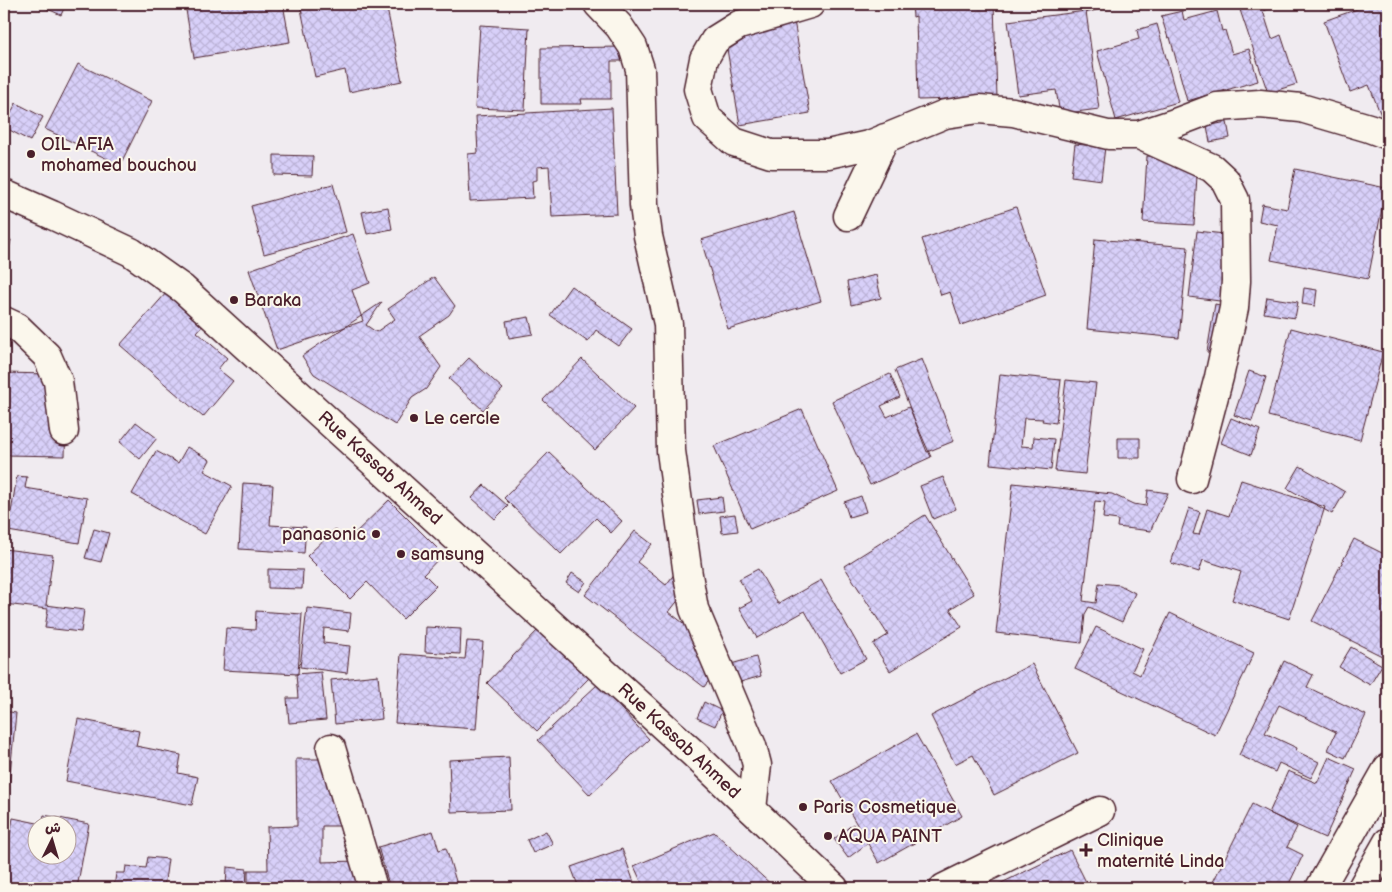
<svg xmlns="http://www.w3.org/2000/svg" width="1392" height="892" viewBox="0 0 1392 892" font-family="'Balsamiq Sans','Playpen Sans Arabic',sans-serif">
<style>
.building{fill:url(#building-cross-hatch);stroke:#4a1f2b;fill-rule:evenodd}
.lines{fill:none;stroke-linecap:round;stroke-linejoin:round}
.street-casing{stroke:#4a1f2b;stroke-width:31}
.secondary-casing{stroke:#4a1f2b;stroke-width:31}
.street{stroke:#fbf7ec;stroke-width:28}
.secondary{stroke:#fbf7ec;stroke-width:28}
.poi-dot{fill:#4a1f2b;stroke:#fbf7ec;stroke-width:2}
.labels{text-anchor:middle;dominant-baseline:central;stroke-width:4;stroke-linejoin:round;paint-order:stroke}
.poi-label{font-size:18px;fill:#4a1f2b;stroke:#fbf7ec;text-anchor:start}
.street-label{font-size:18px;fill:#4a1f2b;stroke:#fbf7ec}
</style>
<defs>
<pattern id="building-cross-hatch" width="8" height="8" patternUnits="userSpaceOnUse" patternTransform="scale(1.25)"><rect width="8" height="8" fill="#d8d0f9"/><path d="M0 0l8 8M0 8l8-8" fill="none" stroke="#bbb2d6"/></pattern>
</defs>
<rect width="100%" height="100%" fill="#f0ebf0"/>
<filter id="ink" filterUnits="userSpaceOnUse"><feTurbulence type="fractalNoise" baseFrequency=".02" numOctaves="2"/><feDisplacementMap in="SourceGraphic" scale="10" xChannelSelector="R" yChannelSelector="G"/><feConvolveMatrix kernelMatrix="1 2 1 2 8 2 1 2 1" color-interpolation-filters="sRGB"/></filter>
<g filter="url(#ink)">
<path class="building" d="M37,4h29l-5,11z
M185,4h98l7,38 -96,16z
M300,4h86l16,77 -53,11 -4,-22 -30,7z
M689,4h24l-24,2z
M912,4h82l3,94 -79,2 -2,-84 -3,1z
M1083,4h33l-30,9z
M1238,4h46l-21,7 9,28 9,-4 16,49 -29,9z
M1371,4h17v118l-4,1 -15,-38 -19,7 -26,-71z
M792,9l18,104 -70,12 -18,-105z
M1086,11l13,98 -39,5 -4,-24 -38,5 -10,-74z
M1182,11l2,9 33,-9 5,20 3,-1 7,24 17,-5 9,32 -71,20 -17,-64 -2,1 -7,-22z
M1157,24l21,78 -62,18 -19,-69 42,-12 -2,-9z
M480,25l49,3 -4,82 -50,-2z
M624,47v14h-13v38h-30l1,5h-41v-56z
M4,64l4,1 -4,18z
M78,64l74,37 -32,64 -75,-36z
M16,103l27,14 -13,24 -26,-14z
M612,108l5,106 -65,3 -3,-51 -12,1v13l-5,1 1,17 -63,3 -2,-47 10,-1 -2,-37z
M1227,122l3,16 -20,4 -3,-16z
M1075,144l30,3 -4,33 -30,-4z
M274,155l39,1 -1,20 -38,-1z
M1147,156l51,3 -4,66 -51,-3z
M1295,169l91,19 -18,91 -97,-19 7,-35 -19,-4 3,-17 25,5z
M333,184l13,48 -82,22 -13,-48z
M388,207l4,22 -25,5 -5,-22z
M1016,207l30,88 -85,30 -11,-33 -9,3 -19,-56z
M794,212l27,89 -93,28 -27,-89z
M1197,231l46,5 -8,67 -46,-6z
M353,234l17,49 -18,7 11,31 -86,29 -28,-80z
M4,238l7,2 -7,29z
M1095,239l93,8 -9,91 -92,-9z
M876,275l5,23 -30,7 -4,-23z
M434,277l21,29 -6,9 -30,21 22,31 -15,22 -14,9 -17,27 -81,-51 -12,-18 80,-54 -16,23 10,7 19,-13 -7,-10z
M571,286l61,43 -13,17 -23,-16 -8,12 -38,-27z
M1304,288l13,2 -2,16 -13,-2z
M167,292l37,32 -7,8 30,26 -9,11 15,12 -30,36 -83,-72z
M1267,297l31,5 -3,16 -31,-5z
M1215,304l18,4 -8,46 -18,-2z
M1388,305v16l-3,-1z
M529,317l4,17 -24,4 -3,-17z
M1291,328l92,24 -23,88 -92,-24z
M469,358l34,31 -20,21 -34,-31z
M582,359l52,49 -39,42 -52,-50z
M922,359l32,82 -27,11 -32,-82z
M1249,371l17,6 -14,44 -18,-6z
M4,373l45,1 17,43 -1,39 -61,-1z
M890,374l10,23 -19,9 6,11 22,-10 22,50 -61,28 -38,-84z
M1000,374l61,6 -5,43 -14,-2 1,-2 -19,-1 -3,28 12,1 1,-10 20,2 -3,31 -61,-6z
M1066,380l30,3 -11,91 -30,-3z
M802,409l36,82 -88,38 -36,-83z
M1231,418l29,12 -9,25 -30,-12z
M136,422l21,16 -17,21 -20,-17z
M1118,438h22v20h-22z
M187,447l23,13 -6,11 28,15 -27,48 -73,-40 24,-43 22,12z
M549,452l73,69 -11,12 -15,-15 -35,36 -57,-56z
M4,455l3,1 -3,30z
M1300,466l45,26 -13,22 -45,-26z
M17,476l10,1 -2,11 62,10 -8,45 -71,-12z
M943,477l13,32 -23,10 -13,-33z
M1241,480l84,27 -36,112 -57,-19 9,-28 -38,-12 -4,12 -28,-9 18,-55 11,4 -7,22 6,1 8,-26 22,7z
M243,483l30,2 -3,40 36,2 -2,26 -65,-4z
M1013,483l99,11 21,10 13,2 2,-16 20,3 -16,34 -1,4 -34,-4 1,-7 -15,-2 2,-16 -10,-1 -12,100 13,2 3,-20 21,2 15,8 -13,29 -33,-15 -4,7 -3,29 -86,-10z
M484,485l24,21 -13,13 -23,-21z
M861,496l5,16 -17,5 -5,-15z
M722,497l2,14 -25,3 -2,-14z
M389,500l54,54 -19,20 12,12 -33,33 -36,-37 -17,17 -43,-43 28,-27 12,12z
M735,514l3,17 -16,2 -2,-17z
M925,515l49,79 -24,15 12,18 -72,44 -17,-27 15,-9 -44,-69z
M94,529l15,4 -8,29 -16,-4z
M635,531l17,13 -15,18 29,23 9,-12 15,12 -21,27 58,45 -23,30 -119,-92z
M1354,539l34,17v103l-76,-38z
M4,549l49,6 -7,50 38,5 -3,22 -36,-4 3,-19 -44,-5z
M268,569l35,1 -1,19 -34,-1z
M758,569l20,35 43,-24 45,79 -26,14 -35,-62 -48,27 -18,-30 13,-7 -13,-22z
M572,573l14,9 -7,10 -13,-9z
M307,608l44,5 -2,18 -25,-3 -1,15 27,3 -3,27 -47,-6z
M256,611l46,3 -4,60 -75,-4 3,-42 29,2z
M1170,613l84,40 -39,82 -140,-66 21,-42 47,22 -11,22 8,4z
M426,627l35,2 -1,25 -35,-2z
M538,630l51,48 -52,53 -50,-48z
M467,641l16,1 -7,87 -81,-6 6,-69 64,5z
M1351,647l31,18 -12,20 -31,-18z
M756,657l5,19 -24,7 -6,-19z
M1284,661l29,14 -6,12 59,28 -21,43 -17,-8 8,-18 -57,-27 -14,28 32,15 -1,3 23,11 -8,16 -32,-15 -4,9 -36,-17z
M1032,664l46,89 -84,42 -21,-40 -18,9 -24,-48z
M321,672l5,48 -37,3 -2,-25h11l-2,-24z
M378,675l4,44 -47,5 -4,-44z
M598,684l51,55 -59,56 -52,-55z
M704,702l18,9 -7,15 -18,-8z
M4,711l12,2 -7,71h-5z
M78,719l61,12 -3,15 45,9 -3,18 20,4 -6,28 -126,-24z
M916,734l46,82 -83,47 -47,-82z
M509,757l2,53 -60,2 -2,-52z
M1329,757l27,12 -31,69 -56,-25 19,-42 29,12z
M296,759h42l1,67h-17v36l36,-1v27h-110v-18h20l-1,-43 30,-1z
M1252,804l45,23 -10,20 16,8 -16,33h-77z
M44,815l45,9 -12,64h-73v-22l9,-48 29,6zM38,824h30v30h-30z
M853,824l15,19 -20,15 -14,-19z
M433,831l6,19 7,-2 12,40h-68l-12,-41z
M546,831l7,13 -20,9 -6,-13z
M714,832l61,56h-131l-10,-22z
M622,849l14,39h-57l-8,-21z
M1070,850l19,38h-98z
M148,857l20,2 -4,29h-50l2,-15h9l1,-7 20,2z
M227,867l20,2 -1,19h-20z"/>
<g class="lines">
<g class="street-casing">
<path id="street" d="M598,4l21,22 14,21 7,22 4,136 4,31 20,88 3,127 17,124 6,34 58,137 5,19 -5,44
M810,4l-71,21 -24,15 -11,19 -6,30 9,29 27,24 37,12h57l41,-9 76,-31 34,-5 34,3 95,23h31l36,-12 42,-16 43,-3 41,4 68,20 19,7
M1139,135l73,33 13,12 10,20 1,81 -2,27 -15,69 -27,102
M848,216l37,-78
M4,321l13,6 30,29 11,25 6,50
M331,748l42,140
M944,888l156,-77"/>
</g>
<g class="secondary-casing">
<path id="secondary" d="M4,194l48,21 79,37 52,37 511,465 140,134
M1320,888l68,-120
M1362,888l26,-46"/>
</g>
<use href="#street" class="street"/>
<use href="#secondary" class="secondary"/>
</g>
</g>
<g class="poi-dot">
<circle cx="31" cy="154" r="5"/>
<circle cx="234" cy="300" r="5"/>
<circle cx="414" cy="418" r="5"/>
<circle cx="376" cy="534" r="5"/>
<circle cx="401" cy="554" r="5"/>
<circle cx="803" cy="807" r="5"/>
<circle cx="828" cy="836" r="5"/>
<path d="M1083.5 842.5h5v5h5v5h-5v5h-5v-5h-5v-5h5z"/>
</g>
<g class="labels">
<g class="poi-label">
<text x="41" y="144">OIL AFIA<tspan x="41" dy="21">mohamed bouchou</tspan></text>
<text x="244" y="300">Baraka</text>
<text x="424" y="418">Le cercle</text>
<text x="366" y="534" text-anchor="end">panasonic</text>
<text x="411" y="554">samsung</text>
<text x="813" y="807">Paris Cosmetique</text>
<text x="838" y="836">AQUA PAINT</text>
<text x="1097" y="840">Clinique<tspan x="1097" dy="21">maternité Linda</tspan></text>
</g>
<g class="street-label">
<text transform="translate(380 468) rotate(42)">Rue Kassab Ahmed</text>
<text transform="translate(679 741) rotate(43)">Rue Kassab Ahmed</text>
</g>
</g>
<rect width="1392" height="892" fill="none" stroke="#fbf7ec" stroke-width="20"/>
<rect x="10" y="10" width="1372" height="872" fill="none" stroke="#4a1f2b" stroke-width="2" filter="url(#ink)"/>
<g transform="translate(52 840) rotate(5)"><circle r="24" fill="#fbf7ec" stroke="#b4a19f"/>
<path d="M0-4L9 19L0 12L-9 19Z" fill="#4a1f2b"/>
<text y="-8" font-size="14" font-weight="bold" text-anchor="middle" fill="#4a1f2b">ش</text>
</g>
</svg>
